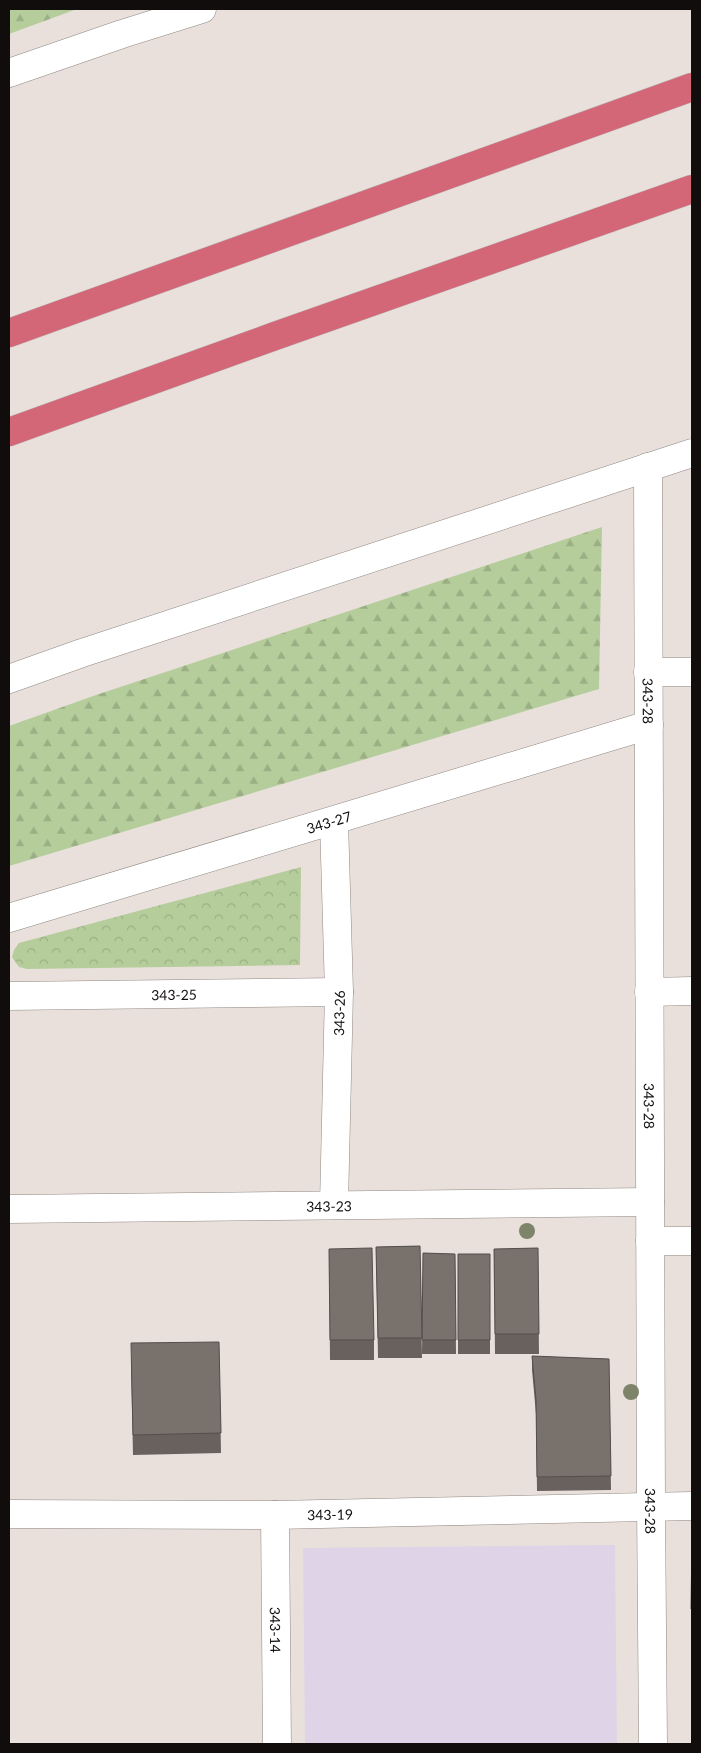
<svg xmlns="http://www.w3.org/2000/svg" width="701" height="1753" viewBox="0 0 701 1753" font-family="Lato,sans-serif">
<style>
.education{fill:#dfd3e7}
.forest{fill:url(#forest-firs)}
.park{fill:url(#park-crowns)}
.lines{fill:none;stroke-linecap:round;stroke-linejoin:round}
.street-casing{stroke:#908883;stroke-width:29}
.secondary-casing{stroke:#908883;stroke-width:29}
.highway-casing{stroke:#c1c0c0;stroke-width:29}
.street{stroke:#fff;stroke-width:28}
.secondary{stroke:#fff;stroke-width:28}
.highway{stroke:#d36777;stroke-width:28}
.tree{fill:#7e846a}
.wall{fill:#68615d}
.building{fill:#79716c;stroke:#554f4c}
.labels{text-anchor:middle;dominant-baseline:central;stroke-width:5;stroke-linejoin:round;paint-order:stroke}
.street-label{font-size:14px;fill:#100d0c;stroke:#f6ede8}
</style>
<defs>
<pattern id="forest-firs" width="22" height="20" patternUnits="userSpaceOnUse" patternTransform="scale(1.25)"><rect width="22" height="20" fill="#b5cd9b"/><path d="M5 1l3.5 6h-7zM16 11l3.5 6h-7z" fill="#9baf84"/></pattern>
<pattern id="park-crowns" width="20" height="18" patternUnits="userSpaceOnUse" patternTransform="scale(1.25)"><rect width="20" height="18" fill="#b5cd9b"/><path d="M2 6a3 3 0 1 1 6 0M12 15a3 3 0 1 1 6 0" fill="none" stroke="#9baf84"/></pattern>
</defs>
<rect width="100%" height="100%" fill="#e9e0db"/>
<path class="education" d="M615,1545l2,199h-312l-2,-196z"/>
<path class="forest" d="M9,9h68l-68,25z
M602,527l-3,162 -590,177v-140l87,-31z"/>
<path class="park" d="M301,867l-1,98 -273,4 -8,-2 -7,-10 2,-7 5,-7z"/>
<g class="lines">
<g class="street-casing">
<g id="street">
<path id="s1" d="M648,467l3,1039 2,238"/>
<path d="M648,672h44"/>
<path id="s2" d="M9,918l640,-193"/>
<path d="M649,992l43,-1"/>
<path id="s3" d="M9,996l330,-4"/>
<path id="s4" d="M334,1205l5,-213 -5,-171"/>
<path id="s5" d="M9,1209l641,-7"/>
<path d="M650,1241h42"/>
<path id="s6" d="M9,1514l266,1 417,-9"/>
<path id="s7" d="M275,1515l2,229"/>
</g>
</g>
<g class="secondary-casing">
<path id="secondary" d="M9,73l113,-39 80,-25
M9,679l73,-26 610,-200"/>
</g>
<g class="highway-casing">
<path id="highway" d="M9,333l683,-246
M9,432l266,-96 417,-147"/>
</g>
<use href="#street" class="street"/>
<use href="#secondary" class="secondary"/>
<use href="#highway" class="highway"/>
</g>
<g class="tree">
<circle cx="527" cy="1231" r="8"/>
<circle cx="631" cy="1392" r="8"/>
</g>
<path class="wall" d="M420,1246l2,112h-44l-2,-111z
M538,1248l1,106h-44l-1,-105z
M329,1249l45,91v20h-44z
M423,1253l32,1 1,100h-34z
M458,1254h32v100h-32z
M219,1342l2,111 -88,2 -2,-92z
M532,1356l77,3 2,131 -74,1 -1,-77 -4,-44z
M692,1537v86h-1z"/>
<path class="building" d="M420,1246l2,92h-44l-2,-91z
M372,1248l2,92h-44l-1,-91z
M538,1248l1,86h-44l-1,-85z
M423,1253l32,1 1,86h-34z
M458,1254h32v86h-32z
M219,1342l2,91 -88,2 -2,-92z
M532,1356l77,3 2,117 -74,1 -1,-77z
M692,1537v72h-1z"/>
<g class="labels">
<g class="street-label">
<text stroke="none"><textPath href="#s1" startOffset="234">343-28</textPath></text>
<text stroke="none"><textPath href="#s2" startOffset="334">343-27</textPath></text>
<text stroke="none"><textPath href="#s3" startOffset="165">343-25</textPath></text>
<text stroke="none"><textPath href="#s4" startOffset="192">343-26</textPath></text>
<text stroke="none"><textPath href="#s1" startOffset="639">343-28</textPath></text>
<text stroke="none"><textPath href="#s5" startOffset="320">343-23</textPath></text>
<text stroke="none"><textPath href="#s1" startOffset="1044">343-28</textPath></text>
<text stroke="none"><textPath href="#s6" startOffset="321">343-19</textPath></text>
<text stroke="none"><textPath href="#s7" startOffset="115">343-14</textPath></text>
</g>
</g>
<rect width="701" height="1753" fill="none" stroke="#100d0c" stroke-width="20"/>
</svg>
